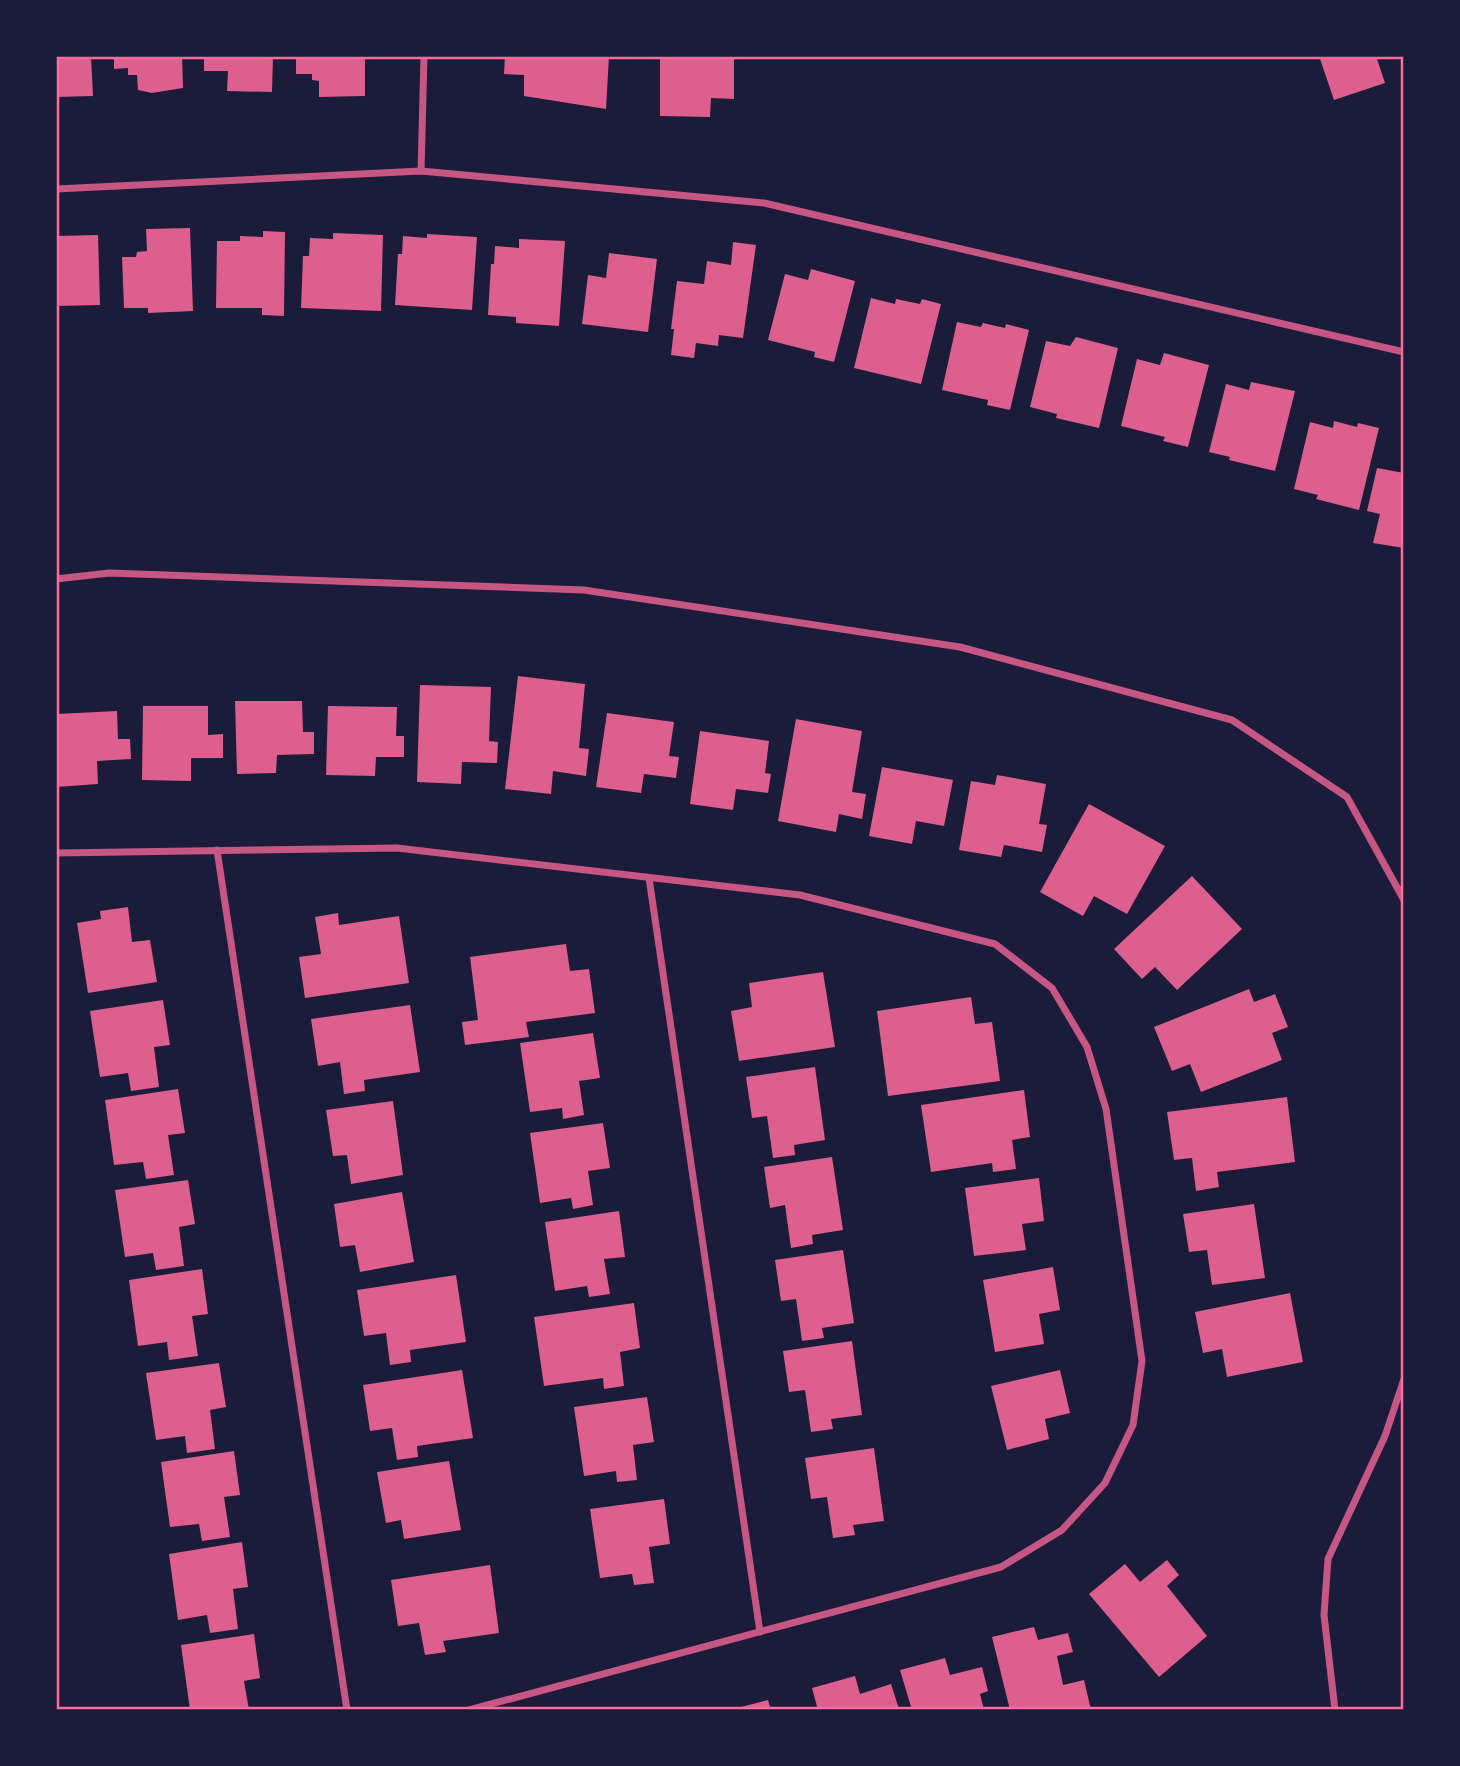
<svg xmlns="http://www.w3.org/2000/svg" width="1460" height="1766" font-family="Rubik,sans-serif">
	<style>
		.building { fill: #dd5f8e }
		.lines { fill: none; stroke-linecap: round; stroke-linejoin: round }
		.minor { stroke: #c65784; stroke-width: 7 }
		.neatline { fill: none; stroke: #ff6b9d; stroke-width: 2.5 }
	</style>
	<rect width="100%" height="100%" fill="#1b1b3a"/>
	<g class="building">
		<path d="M56 56H91L93 96 56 97Z"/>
		<path d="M114 56H182L183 88 152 93 138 90 137 75H128V68L114 69Z"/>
		<path d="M204 56H273L272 92 227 91 228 71H204Z"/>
		<path d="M296 56H365V96L319 97V81L312 80V74H296Z"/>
		<path d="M505 56H609L606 109 524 96V75L504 74Z"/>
		<path d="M660 56H734V99L711 98 710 117 660 116Z"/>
		<path d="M1319 56H1376L1385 83 1334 100Z"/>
		<path d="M190 228 193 311 148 313V308H124L122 257H136L137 252 147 251 146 229Z"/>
		<path d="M263 231 285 232 284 316 262 315V308H216L217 241H240V236L263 237Z"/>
		<path d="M333 233 383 235 381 311 301 308 303 256H309L310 238 333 239Z"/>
		<path d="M427 234 477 237 472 310 395 305 398 254H402L403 236 427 238Z"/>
		<path d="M98 235 100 305 56 306V236Z"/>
		<path d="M519 239 565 241 559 326 516 323V317L488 315 491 264H494L495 246 519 248Z"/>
		<path d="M733 242 756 245 743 338 719 335 718 346 696 343 694 358 671 355 674 329H671L677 281 704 284 707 261 731 265Z"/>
		<path d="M609 253 657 259 648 332 582 324 588 275 606 278Z"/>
		<path d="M811 269 855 281 834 362 814 357 815 352 768 340 785 274 808 280Z"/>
		<path d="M871 298 895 304 896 299 920 304 922 299 941 304 921 384 854 368Z"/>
		<path d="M957 322 981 327 983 323 1005 328 1006 324 1029 330 1010 410 987 405 988 400 942 390Z"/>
		<path d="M1076 337 1118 348 1099 428 1056 418 1057 414 1030 407 1046 341 1070 346Z"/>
		<path d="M1164 353 1209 365 1188 447 1163 441 1165 437 1121 426 1137 359 1160 365Z"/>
		<path d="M1251 382 1295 391 1275 471 1229 460 1230 457 1209 452 1226 384 1249 390Z"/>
		<path d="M1334 421 1357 427 1358 423 1379 428 1359 510 1316 499 1318 495 1294 489 1310 422 1333 428Z"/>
		<path d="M1377 468 1404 473V548L1373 543 1380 514 1367 511Z"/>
		<path d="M518 676 585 684 579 748 589 749 586 776 553 771 551 794 505 789Z"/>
		<path d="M420 685 491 687 489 741 498 742 497 763 462 762 461 784 417 782Z"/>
		<path d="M235 701H302L303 732H314V754L277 755 276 773 237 774Z"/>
		<path d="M143 706H208V735L223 734V758H191V781L142 780Z"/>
		<path d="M328 706 397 707 396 736H404V757H376L375 776 326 775Z"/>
		<path d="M117 711 118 739H130L131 759 97 761 98 784 56 787V714Z"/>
		<path d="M607 713 674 722 669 756 679 757 676 778 644 774 641 793 596 787Z"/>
		<path d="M796 719 862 731 852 792 866 794 862 819 839 814 836 832 778 821Z"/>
		<path d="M700 731 769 741 765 773 771 774 768 793 736 789 733 810 690 804Z"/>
		<path d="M882 767 953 780 944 826 916 821 912 844 869 836Z"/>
		<path d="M997 775 1046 784 1039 824 1047 825 1042 852 1004 845 1001 857 959 850 971 781 995 785Z"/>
		<path d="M1089 804 1165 846 1127 914 1094 896 1083 916 1040 892Z"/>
		<path d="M1192 876 1242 929 1177 990 1155 967 1142 979 1114 949Z"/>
		<path d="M128 907 132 942 150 940 157 982 88 993 77 923 101 919 100 911Z"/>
		<path d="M338 913 339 925 399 916 409 983 305 998 299 957 321 954 315 917Z"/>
		<path d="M566 944 570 971 589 969 595 1013 526 1022 529 1037 465 1045 462 1022 478 1020 470 957Z"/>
		<path d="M823 972 835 1047 739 1061 731 1011 752 1007 749 983Z"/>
		<path d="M1249 989 1254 1002 1275 994 1288 1027 1272 1033 1282 1060 1201 1092 1190 1064 1172 1071 1154 1027Z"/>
		<path d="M971 997 975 1024 992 1022 1000 1081 888 1096 877 1011Z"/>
		<path d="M163 1000 170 1045 154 1047 159 1087 131 1091 128 1073 100 1077 90 1011Z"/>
		<path d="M410 1005 420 1072 364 1080 365 1091 344 1094 340 1062 318 1066 311 1019Z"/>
		<path d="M593 1033 600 1078 579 1081 584 1115 563 1119 562 1108 530 1112 520 1043Z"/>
		<path d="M815 1067 825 1140 794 1145 795 1155 773 1158 767 1116 752 1118 746 1077Z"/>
		<path d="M178 1089 185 1133 168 1135 174 1175 146 1179 143 1162 114 1165 105 1100Z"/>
		<path d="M1024 1090 1030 1137 1012 1140 1016 1169 993 1172 992 1163 931 1172 921 1105Z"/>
		<path d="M1287 1097 1295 1162 1217 1172 1219 1187 1196 1191 1192 1158 1174 1160 1167 1112Z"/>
		<path d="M393 1101 403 1175 351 1184 347 1155 333 1156 326 1110Z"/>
		<path d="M603 1123 610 1168 588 1171 593 1205 573 1209 571 1198 540 1203 530 1133Z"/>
		<path d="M832 1157 843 1230 812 1235 813 1244 791 1248 785 1205 770 1208 764 1167Z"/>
		<path d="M1039 1178 1044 1221 1022 1224 1026 1250 974 1256 965 1188Z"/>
		<path d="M188 1180 195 1224 179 1227 184 1266 156 1270 153 1253 125 1257 115 1190Z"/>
		<path d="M402 1192 414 1262 360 1272 355 1245 340 1247 334 1204Z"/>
		<path d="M1254 1204 1265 1278 1212 1285 1207 1250 1189 1252 1183 1214Z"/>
		<path d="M619 1211 625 1257 604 1259 610 1294 589 1297 587 1286 555 1291 545 1222Z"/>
		<path d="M843 1250 854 1323 822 1328 824 1338 802 1341 796 1299 781 1301 775 1260Z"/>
		<path d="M1053 1267 1060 1310 1039 1314 1044 1344 995 1352 983 1280Z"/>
		<path d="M202 1269 208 1314 192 1316 198 1356 169 1360 167 1342 138 1346 129 1280Z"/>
		<path d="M456 1275 466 1342 410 1350 411 1362 390 1365 386 1333 364 1336 357 1290Z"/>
		<path d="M1290 1293 1303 1362 1227 1377 1222 1349 1203 1353 1195 1312Z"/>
		<path d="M634 1303 640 1348 620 1352 624 1386 604 1389 603 1378 544 1386 534 1317Z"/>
		<path d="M852 1341 862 1415 831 1419 833 1429 811 1432 805 1390 789 1392 783 1351Z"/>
		<path d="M219 1363 226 1407 210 1410 215 1449 187 1453 185 1436 156 1440 146 1373Z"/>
		<path d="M462 1370 473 1438 417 1446 418 1457 397 1460 392 1428 370 1431 363 1385Z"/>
		<path d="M1060 1370 1070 1413 1045 1419 1049 1439 1007 1450 991 1386Z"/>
		<path d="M647 1397 654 1442 633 1445 637 1480 617 1482 616 1471 584 1476 574 1407Z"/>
		<path d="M874 1448 884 1521 853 1525 855 1535 833 1538 827 1497 811 1499 805 1458Z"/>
		<path d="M234 1451 240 1495 224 1497 230 1537 202 1541 199 1524 170 1527 161 1462Z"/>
		<path d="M449 1461 461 1530 404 1539 401 1520 386 1523 377 1472Z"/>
		<path d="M664 1499 670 1544 649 1547 654 1583 634 1585 632 1574 600 1578 590 1509Z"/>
		<path d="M242 1542 248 1587 233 1589 238 1629 210 1633 207 1615 178 1620 169 1554Z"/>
		<path d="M1167 1560 1179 1575 1167 1586 1207 1636 1159 1677 1089 1594 1125 1564 1140 1582Z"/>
		<path d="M490 1565 499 1633 443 1641 446 1652 425 1655 419 1623 398 1626 391 1580Z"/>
		<path d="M1034 1627 1038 1640 1068 1633 1073 1652 1057 1656 1063 1685 1084 1680 1091 1710H1010L992 1637Z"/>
		<path d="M254 1634 260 1678 244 1681 249 1710H220L219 1707 190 1710 181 1645Z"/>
		<path d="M945 1658 950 1675 982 1667 988 1691 980 1694 984 1710H912L900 1670Z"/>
		<path d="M855 1676 860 1694 891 1684 899 1709 818 1710 812 1688Z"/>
		<path d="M768 1700 771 1710H734V1709Z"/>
	</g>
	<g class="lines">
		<g class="minor">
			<path d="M421 171 424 56"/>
			<path d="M56 189 421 171 764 203 1404 352"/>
			<path d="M56 579 109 573 584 590 960 647 1232 720 1347 797 1404 900"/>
			<path d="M217 850 347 1710"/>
			<path d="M56 853 397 848 800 895 995 944 1052 988 1087 1047 1106 1109 1142 1361 1133 1425 1105 1483 1062 1530 1001 1567 469 1710"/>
			<path d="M649 878 760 1632"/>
			<path d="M1335 1710 1324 1615 1328 1559 1385 1436 1404 1379"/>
		</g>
	</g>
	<rect width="1460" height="1766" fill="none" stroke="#1b1b3a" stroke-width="116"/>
	<rect x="58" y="58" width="1344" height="1650" class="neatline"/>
</svg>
